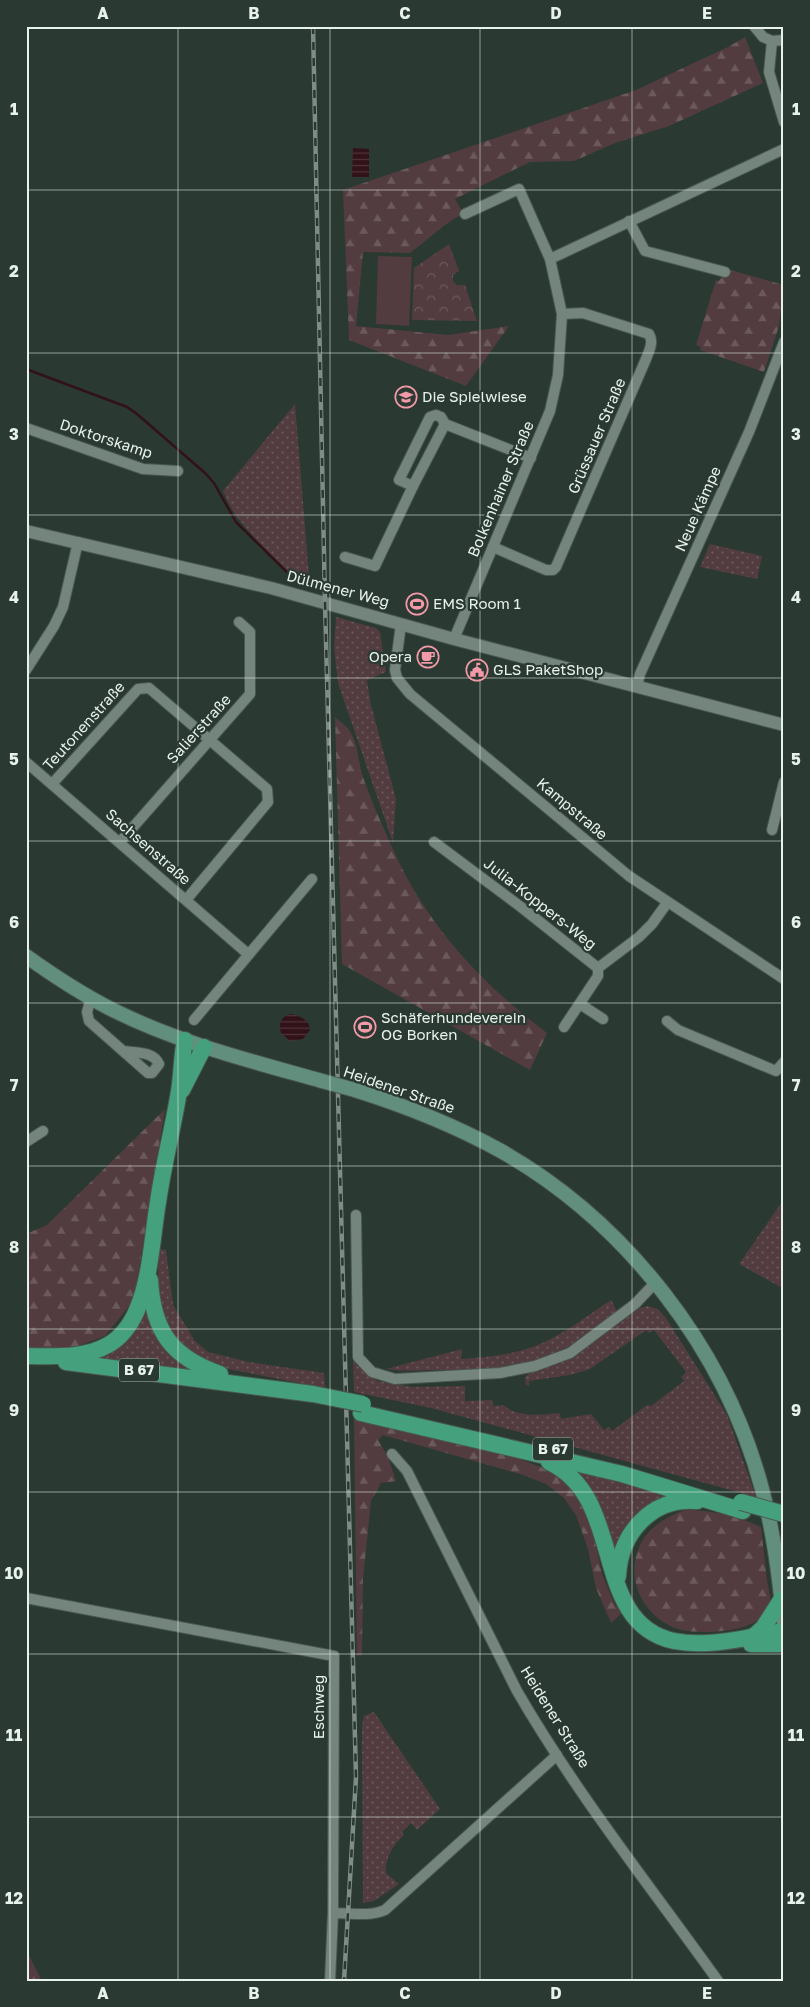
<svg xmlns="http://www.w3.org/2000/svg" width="810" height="2007" font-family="'Golos Text',sans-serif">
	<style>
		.grass { fill: url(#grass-dots) }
		.forest { fill: url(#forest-firs) }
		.park { fill: url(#park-crowns) }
		.pitch { fill: #523c3f }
		.water { fill: url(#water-rules) }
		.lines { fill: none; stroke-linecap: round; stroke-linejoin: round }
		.stream { stroke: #321219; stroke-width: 2.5 }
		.minor-casing { stroke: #4a5751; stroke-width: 12 }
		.tertiary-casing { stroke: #4a5751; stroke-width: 14 }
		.secondary-casing { stroke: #4a5751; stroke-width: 16 }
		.trunk-casing { stroke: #4a5751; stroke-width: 18 }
		.minor { stroke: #74857d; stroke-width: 10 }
		.tertiary { stroke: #74857d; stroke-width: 12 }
		.secondary { stroke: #628f7d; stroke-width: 14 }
		.trunk { stroke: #45a07d; stroke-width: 16 }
		.rail-casing { stroke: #808d87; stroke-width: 4.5 }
		.rail { stroke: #2a3932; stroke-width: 2.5; stroke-dasharray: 8; stroke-linecap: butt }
		.secondary-bridge-casing { stroke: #4a5751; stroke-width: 16; stroke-linecap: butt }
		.trunk-bridge-casing { stroke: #4a5751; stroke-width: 18; stroke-linecap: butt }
		.secondary-bridge { stroke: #628f7d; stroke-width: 14 }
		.trunk-bridge { stroke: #45a07d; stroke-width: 16 }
		.grid { fill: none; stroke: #e8f2ed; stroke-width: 1; stroke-opacity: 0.55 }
		.labels { text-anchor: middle; stroke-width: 4.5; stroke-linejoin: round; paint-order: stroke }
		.shield { fill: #2a3932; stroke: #afbab5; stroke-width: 1 }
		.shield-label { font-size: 14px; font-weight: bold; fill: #e8f2ed }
		.poi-label { font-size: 15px; fill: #e8f2ed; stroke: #2a3932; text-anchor: start }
		.street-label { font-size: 15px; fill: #e8f2ed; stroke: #2a3932 }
		.neatline { fill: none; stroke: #e8f2ed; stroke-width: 2 }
		.grid-label { font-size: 16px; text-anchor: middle; font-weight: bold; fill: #e8f2ed }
	</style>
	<defs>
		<pattern id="grass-dots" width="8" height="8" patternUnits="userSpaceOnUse" patternTransform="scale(1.25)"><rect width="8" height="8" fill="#523c3f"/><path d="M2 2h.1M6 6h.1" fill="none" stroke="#6b595b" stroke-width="1.8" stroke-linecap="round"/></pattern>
		<pattern id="forest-firs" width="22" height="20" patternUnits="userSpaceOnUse" patternTransform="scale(1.25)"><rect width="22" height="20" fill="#523c3f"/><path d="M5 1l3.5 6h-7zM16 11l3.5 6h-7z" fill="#6b595b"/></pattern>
		<pattern id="park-crowns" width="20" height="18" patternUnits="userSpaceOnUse" patternTransform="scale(1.25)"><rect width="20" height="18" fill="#523c3f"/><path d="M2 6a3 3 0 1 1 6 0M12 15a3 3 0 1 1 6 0" fill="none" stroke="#6b595b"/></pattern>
		<pattern id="water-rules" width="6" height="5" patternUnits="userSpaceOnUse" patternTransform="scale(1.25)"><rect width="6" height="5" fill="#321219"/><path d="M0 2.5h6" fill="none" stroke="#50353b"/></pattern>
	</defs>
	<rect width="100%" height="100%" fill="#2a3932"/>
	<g class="grass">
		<path d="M295 404 310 588C292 578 244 529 233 511 229 505 226 497 223 491Z"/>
		<path d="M710 544 762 556 757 579 700 567Z"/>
		<path d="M336 617 376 628 380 632 386 672 367 680 371 705 396 799 393 843 338 683 334 648Z"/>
		<path d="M784 1199V1289L739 1264Z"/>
		<path d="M159 1249 166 1250 173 1305 195 1341 208 1352 249 1362 324 1373 325 1388 213 1366 179 1345 157 1303Z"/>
		<path d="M611 1300 617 1311C600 1325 583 1339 564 1349 527 1368 484 1370 444 1370 425 1370 405 1372 386 1369L462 1349 461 1359C487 1357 513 1355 538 1345 564 1334 587 1316 611 1300Z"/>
		<path d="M144 1305 193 1368 192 1371 93 1359Z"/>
		<path d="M647 1306 658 1309 666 1318 727 1415 756 1497 431 1408 354 1392 353 1361 377 1381 412 1387 465 1386V1401L492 1400 493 1406 503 1405C518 1418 542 1415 560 1413L561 1419 591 1414 604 1430 609 1427 612 1431 647 1405 651 1406 684 1381 681 1377 686 1372 654 1330 649 1333 646 1330 590 1369 570 1375 529 1381V1386L526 1385 525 1377 529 1373 563 1360 585 1348 640 1308Z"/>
		<path d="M568 1465 671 1494 614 1563 604 1516 592 1491Z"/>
		<path d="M374 1712 440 1809 417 1830 411 1823 402 1832 404 1835C393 1845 385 1858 386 1873L399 1884 374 1901 363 1903 362 1727 364 1716Z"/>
	</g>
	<g class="forest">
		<path d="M745 37 763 83 669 126 615 143 574 161 530 162 455 199 463 213 445 225 410 253 363 252 356 326 448 335 509 326 466 386 349 340 343 190 636 90 728 47Z"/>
		<path d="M730 270 784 285 779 326 764 372 700 350 701 347 696 345 716 280 719 281 722 277 729 275Z"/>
		<path d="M335 717C339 721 346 725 349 730 358 742 358 760 362 774 370 798 381 822 391 845 426 925 479 981 547 1033L530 1070 342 964Z"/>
		<path d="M165 1109 134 1300 105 1336 67 1350 26 1347V1234L47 1225Z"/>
		<path d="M354 1418 512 1454 522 1460 554 1472 572 1487 590 1517 602 1574 613 1601 621 1614 611 1623 596 1588 588 1549 576 1515 564 1498 546 1484 523 1475 383 1435 378 1440 388 1457 396 1481 381 1483 371 1501 363 1579 362 1655 357 1656Z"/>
		<path d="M685 1510C712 1510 737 1516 761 1527 763 1544 765 1562 767 1580 768 1587 771 1596 770 1603 767 1632 704 1635 682 1630 650 1622 628 1589 636 1557 642 1531 661 1519 685 1510Z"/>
		<path d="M28 1954 42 1981H26V1955Z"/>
	</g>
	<path class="park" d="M449 244 459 271 453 275V281L457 285H465L477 321 412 320 414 268Z"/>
	<path class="pitch" d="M378 256 412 257 409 326 376 324Z"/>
	<g class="water">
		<path d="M353 148 369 149V177H352Z"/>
		<path d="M290 1014C299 1015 310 1020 310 1030L303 1039 290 1041 281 1033C278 1025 281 1016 290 1014Z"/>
	</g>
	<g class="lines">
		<path class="stream" d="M26 369 127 407 137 414 205 473 214 483 236 522 291 576"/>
		<g class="minor-casing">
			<g id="minor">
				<path d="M754 26 763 37 772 41"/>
				<path d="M772 41 769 72 784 122"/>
				<path d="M772 41 784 40"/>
				<path d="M465 214 519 189 550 259"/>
				<path d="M629 221 645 251 725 272"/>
				<path d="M445 424 413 486 399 480 430 417 436 415 441 417 445 424 531 458"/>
				<path d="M26 428 143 469 178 471"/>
				<path d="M493 547 546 570H553L556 567 646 359C649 351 654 342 649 334L583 313 562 314"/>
				<path d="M345 557 375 566 413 486"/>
				<path d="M401 624 395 670 397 678 410 694 629 876 784 979"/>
				<path d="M454 639 550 411 558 375 562 314 550 259 784 149"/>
				<path d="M26 670 54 626 63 607 78 542"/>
				<path d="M637 686 640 674 749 432 784 342"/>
				<path d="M26 762 248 954"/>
				<path d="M52 784 138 689 149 688 267 789 268 802 186 900"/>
				<path d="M772 830 784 782"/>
				<path d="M120 842 250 694V632L239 622"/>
				<path d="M434 842 521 907 598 968 639 937 652 924 667 903"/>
				<path d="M91 998 87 1012 89 1021 148 1073H152L159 1064C153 1051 136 1053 124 1051"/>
				<path d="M580 1004 603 1019"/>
				<path d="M194 1020 312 879"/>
				<path d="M667 1021 678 1030 776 1071 784 1062"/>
				<path d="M564 1027 598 976V968"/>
				<path d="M26 1142 43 1131"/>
				<path d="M356 1215 358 1357 372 1372 395 1379 500 1373 535 1366 570 1353 635 1304 655 1283"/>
				<path d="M392 1454 407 1471 517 1691C576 1793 650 1886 718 1981"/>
				<path d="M26 1598 334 1656 333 1913 330 1981"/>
				<path d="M333 1913C350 1913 369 1917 385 1910L557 1755"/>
			</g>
		</g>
		<g class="tertiary-casing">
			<path id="tertiary" d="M26 531 271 588 454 639 784 725"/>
		</g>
		<g class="secondary-casing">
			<g id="secondary">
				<path d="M26 956C54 976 83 995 113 1010 179 1043 251 1061 322 1081"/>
				<path d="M355 1090C406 1106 454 1125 501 1151 626 1222 725 1349 762 1489 774 1533 779 1577 784 1623"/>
			</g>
		</g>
		<g class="trunk-casing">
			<g id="trunk">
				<path d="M182 1090 204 1047"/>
				<path d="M150 1280C153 1331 171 1357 220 1374"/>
				<path d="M26 1356C54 1356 83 1359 108 1345 122 1337 131 1324 137 1310 151 1276 152 1238 158 1202 163 1167 172 1132 178 1097 182 1078 181 1059 185 1040"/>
				<path d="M66 1362 313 1394"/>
				<path d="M361 1413 622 1474 743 1511"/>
				<path d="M549 1462C627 1498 589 1623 674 1641 709 1648 749 1637 784 1631"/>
				<path d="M618 1576C620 1534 651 1497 697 1501"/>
				<path d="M754 1636 763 1628 781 1600"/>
				<path d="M751 1644H784"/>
			</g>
		</g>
		<use href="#minor" class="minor"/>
		<use href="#tertiary" class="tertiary"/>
		<use href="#secondary" class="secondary"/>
		<use href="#trunk" class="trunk"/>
		<g class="rail-casing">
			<path id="rail" d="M313 26 325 602 356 1777 344 1981"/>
		</g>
		<use href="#rail" class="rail"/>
		<g class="secondary-bridge-casing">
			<path id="secondary-bridge" d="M322 1081 355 1090"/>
		</g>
		<g class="trunk-bridge-casing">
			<g id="trunk-bridge">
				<path d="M313 1394 363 1404"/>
				<path d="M741 1502 784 1514"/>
			</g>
		</g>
		<use href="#secondary-bridge" class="secondary-bridge"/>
		<use href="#trunk-bridge" class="trunk-bridge"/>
	</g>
	<path class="grid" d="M178 26V1981M330 26V1981M480 26V1981M632 26V1981M26 190H784M26 353H784M26 515H784M26 678H784M26 841H784M26 1003H784M26 1166H784M26 1329H784M26 1492H784M26 1654H784M26 1817H784"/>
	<defs>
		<g id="school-ring" transform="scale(1.125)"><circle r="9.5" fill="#2a3932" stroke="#f39aa9" stroke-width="1.5"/><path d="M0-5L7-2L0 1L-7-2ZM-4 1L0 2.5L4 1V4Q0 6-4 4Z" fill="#f39aa9"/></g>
		<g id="stadium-ring" transform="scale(1.125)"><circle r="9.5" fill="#2a3932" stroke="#f39aa9" stroke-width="1.5"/><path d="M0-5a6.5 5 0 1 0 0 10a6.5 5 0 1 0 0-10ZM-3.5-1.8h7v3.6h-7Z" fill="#f39aa9"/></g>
		<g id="cafe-ring" transform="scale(1.125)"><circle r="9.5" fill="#2a3932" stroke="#f39aa9" stroke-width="1.5"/><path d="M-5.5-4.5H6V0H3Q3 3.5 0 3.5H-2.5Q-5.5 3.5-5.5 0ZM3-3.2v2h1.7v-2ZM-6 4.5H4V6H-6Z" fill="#f39aa9"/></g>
		<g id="civic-ring" transform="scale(1.125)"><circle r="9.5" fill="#2a3932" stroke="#f39aa9" stroke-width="1.5"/><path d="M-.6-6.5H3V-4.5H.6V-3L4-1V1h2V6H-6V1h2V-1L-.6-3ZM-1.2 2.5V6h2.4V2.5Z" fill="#f39aa9"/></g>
	</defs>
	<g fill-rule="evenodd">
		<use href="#school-ring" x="406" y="397"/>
		<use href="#stadium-ring" x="417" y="604"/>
		<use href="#cafe-ring" x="428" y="657"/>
		<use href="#civic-ring" x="477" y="670"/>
		<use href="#stadium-ring" x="365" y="1027"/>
	</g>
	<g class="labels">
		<g class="shield">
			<rect x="119" y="1358.5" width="40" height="23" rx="4"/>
			<rect x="533" y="1437.5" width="40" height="23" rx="4"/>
		</g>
		<g class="shield-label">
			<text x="139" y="1375">B 67</text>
			<text x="553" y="1454">B 67</text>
		</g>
		<g class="poi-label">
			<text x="422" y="402">Die Spielwiese</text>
			<text x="433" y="609">EMS Room 1</text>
			<text x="412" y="662" text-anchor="end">Opera</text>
			<text x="493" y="675">GLS PaketShop</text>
			<text x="381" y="1023">Schäferhundeverein<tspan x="381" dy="17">OG Borken</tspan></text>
		</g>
		<g class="street-label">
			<text transform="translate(597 436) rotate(-67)" y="5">Grüssauer Straße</text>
			<text transform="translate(106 439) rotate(18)" y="5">Doktorskamp</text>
			<text transform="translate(501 489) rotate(-67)" y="5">Bolkenhainer Straße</text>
			<text transform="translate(698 509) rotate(-66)" y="5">Neue Kämpe</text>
			<text transform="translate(338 589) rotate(15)" y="5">Dülmener Weg</text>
			<text transform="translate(84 726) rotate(-48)" y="5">Teutonenstraße</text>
			<text transform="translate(199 729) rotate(-48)" y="5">Salierstraße</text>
			<text transform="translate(572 809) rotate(40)" y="5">Kampstraße</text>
			<text transform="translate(148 847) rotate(41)" y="5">Sachsenstraße</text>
			<text transform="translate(540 904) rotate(38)" y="5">Julia-Koppers-Weg</text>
			<text transform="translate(399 1090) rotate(19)" y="5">Heidener Straße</text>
			<text transform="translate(319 1707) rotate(-90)" y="5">Eschweg</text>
			<text transform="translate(555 1717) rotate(58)" y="5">Heidener Straße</text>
		</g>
	</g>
	<rect width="810" height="2007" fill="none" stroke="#2a3932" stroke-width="55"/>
	<rect x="28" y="28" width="754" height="1952" class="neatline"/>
	<g class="grid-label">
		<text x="103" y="19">A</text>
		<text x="254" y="19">B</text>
		<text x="405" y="19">C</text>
		<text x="556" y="19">D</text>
		<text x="707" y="19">E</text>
		<text x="14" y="115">1</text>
		<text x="796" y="115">1</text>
		<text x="14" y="277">2</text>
		<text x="796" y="277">2</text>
		<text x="14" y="440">3</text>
		<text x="796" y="440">3</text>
		<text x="14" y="603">4</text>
		<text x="796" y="603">4</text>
		<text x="14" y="765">5</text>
		<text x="796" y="765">5</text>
		<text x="14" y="928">6</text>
		<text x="796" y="928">6</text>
		<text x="14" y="1091">7</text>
		<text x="796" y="1091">7</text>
		<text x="14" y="1253">8</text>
		<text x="796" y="1253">8</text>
		<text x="14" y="1416">9</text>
		<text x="796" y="1416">9</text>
		<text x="14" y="1579">10</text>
		<text x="796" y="1579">10</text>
		<text x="14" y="1741">11</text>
		<text x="796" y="1741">11</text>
		<text x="14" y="1904">12</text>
		<text x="796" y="1904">12</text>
		<text x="103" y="1999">A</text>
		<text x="254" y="1999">B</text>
		<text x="405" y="1999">C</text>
		<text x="556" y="1999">D</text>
		<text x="707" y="1999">E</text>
	</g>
</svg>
